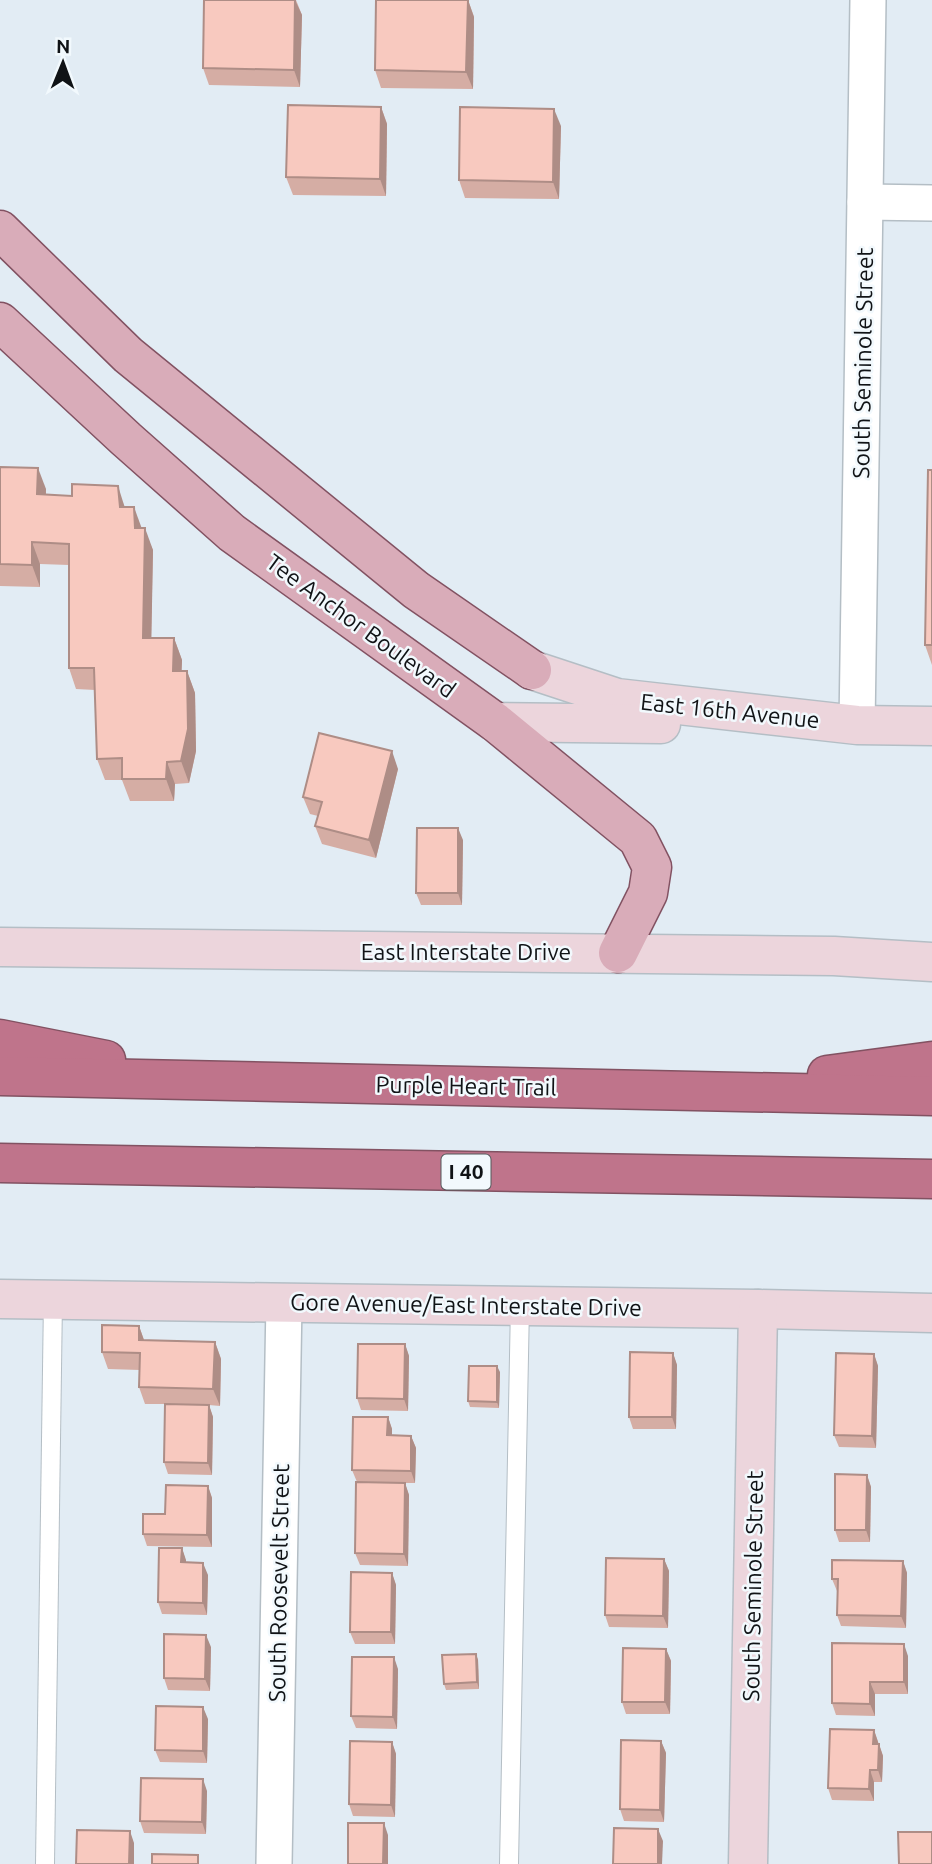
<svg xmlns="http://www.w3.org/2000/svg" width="932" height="1864" font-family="Ubuntu,sans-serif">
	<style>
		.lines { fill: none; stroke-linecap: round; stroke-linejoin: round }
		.lane-casing { stroke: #b4bec5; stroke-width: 20 }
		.street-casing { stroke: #b4bec5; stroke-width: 38 }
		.secondary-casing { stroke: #b4bec5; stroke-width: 41 }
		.primary-casing { stroke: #825262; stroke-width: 41 }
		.highway-casing { stroke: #825262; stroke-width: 41 }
		.lane { stroke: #fff; stroke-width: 18 }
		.street { stroke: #fff; stroke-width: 35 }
		.secondary { stroke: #ecd5dc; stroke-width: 38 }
		.primary { stroke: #d9acb9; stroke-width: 38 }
		.highway { stroke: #bf748b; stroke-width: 38 }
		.wall { fill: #d5ada4 }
		.shaded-wall { fill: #ae8d86 }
		.building { fill: #f8c9bf; stroke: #ae8d86; stroke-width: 2 }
		.labels { text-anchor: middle; stroke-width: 5; stroke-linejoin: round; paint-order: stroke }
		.shield { fill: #f2f9fd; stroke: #54585b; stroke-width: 2 }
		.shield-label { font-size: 21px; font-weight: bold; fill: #101316 }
		.street-label { font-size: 23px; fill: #101316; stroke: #f2f9fd }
	</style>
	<rect width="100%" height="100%" fill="#e2ecf4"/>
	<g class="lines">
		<g class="lane-casing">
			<g id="lane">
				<path d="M45 1864 53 1299"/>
				<path d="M509 1864 520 1305"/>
			</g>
		</g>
		<g class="street-casing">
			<g id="street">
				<path d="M865 202 932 203"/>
				<path d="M857 725 868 0"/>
				<path d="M274 1864 284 1302"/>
			</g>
		</g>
		<g class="secondary-casing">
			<g id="secondary">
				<path d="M532 670 617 698 857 725 932 726"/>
				<path d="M495 722 661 724"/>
				<path d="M0 947 834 956 932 962"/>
				<path d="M0 1299 758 1309 932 1313"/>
				<path d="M748 1864 758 1309"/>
			</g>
		</g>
		<g class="primary-casing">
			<g id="primary">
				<path d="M0 230 128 355 416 590 532 670"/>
				<path d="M0 322 126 439 232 533 495 722 638 839 652 867 648 893 618 953"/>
			</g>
		</g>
		<g class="highway-casing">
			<g id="highway">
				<path d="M0 1039 106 1060"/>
				<path d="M827 1075 932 1061"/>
				<path d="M0 1076 932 1096"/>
				<path d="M0 1163 932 1179"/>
			</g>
		</g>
		<use href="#lane" class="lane"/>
		<use href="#street" class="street"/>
		<use href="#secondary" class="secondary"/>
		<use href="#primary" class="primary"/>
		<use href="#highway" class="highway"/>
	</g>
	<g class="wall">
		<path d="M204 0H296L302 15 300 87 209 85 203 68Z"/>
		<path d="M468 0 474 17 473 89 381 88 375 70Z"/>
		<path d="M381 107 387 124 386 196 293 195 286 177Z"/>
		<path d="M561 126 559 199 465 198 459 180Z"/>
		<path d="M0 467 46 489V495L125 507 142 528 153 550 151 638H174L182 660 181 671H187L195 693 196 751 189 783 175 784 174 801H130L122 780H105L97 759 95 690 76 689 69 668V565L40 564V587L0 586Z"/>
		<path d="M932 470V665L925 645Z"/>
		<path d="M398 769 376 858 322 844 315 826 318 816 310 814 303 797Z"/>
		<path d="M463 840 462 905H421L416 893Z"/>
		<path d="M139 1326 144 1340 215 1342 221 1359 220 1406 209 1405 213 1417 212 1475 168 1474 164 1462 165 1404H145L139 1387 140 1370 108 1369 102 1352Z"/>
		<path d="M405 1344 409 1356 408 1411 361 1410 357 1398Z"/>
		<path d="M673 1353 677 1365 676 1429H633L629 1417Z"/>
		<path d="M874 1354 878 1366 876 1448 839 1447 834 1435Z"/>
		<path d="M500 1372 499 1408 470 1407 468 1401Z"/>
		<path d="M388 1417 392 1429V1435L411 1436 416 1448 415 1483H405L409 1495 408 1566 360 1565 355 1553 357 1482 352 1470Z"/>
		<path d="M867 1475 871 1487 870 1542H839L835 1530Z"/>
		<path d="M208 1486 212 1498V1547L147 1546 143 1534Z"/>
		<path d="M182 1548 186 1562 208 1575 207 1615 162 1614 158 1602Z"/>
		<path d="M664 1559 669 1571 668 1628 609 1627 605 1615Z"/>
		<path d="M903 1561 907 1573 906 1628 841 1626 837 1615 838 1591H837L832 1579Z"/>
		<path d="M392 1573 396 1585 395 1644H355L350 1632Z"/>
		<path d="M211 1647 210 1691 168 1690 164 1678Z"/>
		<path d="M666 1649 671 1661 670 1714H626L622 1702Z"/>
		<path d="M476 1654 478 1660 479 1689 446 1690 444 1684Z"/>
		<path d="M908 1656V1694H875V1716L836 1715 832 1703Z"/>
		<path d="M398 1669 397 1729 356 1728 351 1716Z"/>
		<path d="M208 1719 207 1763 160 1762 155 1750Z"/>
		<path d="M874 1730 883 1756 882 1782H874V1801L832 1800 828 1788Z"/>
		<path d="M661 1741 666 1753 664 1822 624 1821 620 1809Z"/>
		<path d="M392 1742 396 1754 395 1817 353 1816 349 1804Z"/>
		<path d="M207 1791 206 1834 144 1833 140 1821Z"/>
	</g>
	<g class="shaded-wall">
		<path d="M295 0 302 15 300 87 294 70Z"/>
		<path d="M468 0 474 17 473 89 466 72Z"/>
		<path d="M381 107 387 124 386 196 380 179Z"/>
		<path d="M554 109 561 126 559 199 553 182Z"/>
		<path d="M38 468 46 489 45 516 37 494Z"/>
		<path d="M118 486 125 508 120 507Z"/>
		<path d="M134 507 142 529 135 528Z"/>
		<path d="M145 528 153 550 151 659 143 638Z"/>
		<path d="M32 542 40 564V587L32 565Z"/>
		<path d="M174 638 182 660 181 692 173 671Z"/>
		<path d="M187 671 195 693 196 751 189 783 181 761Z"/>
		<path d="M392 751 398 769 376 858 369 840Z"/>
		<path d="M167 762 175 784 174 801 166 779Z"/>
		<path d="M458 828 463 840 462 905 458 893Z"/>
		<path d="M139 1326 145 1343 139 1340Z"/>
		<path d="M215 1342 221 1359 220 1406 213 1389Z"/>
		<path d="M405 1344 409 1356 408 1411 404 1399Z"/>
		<path d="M673 1353 677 1365 676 1429 672 1417Z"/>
		<path d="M874 1354 878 1366 876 1448 872 1436Z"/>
		<path d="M497 1366 500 1372 499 1408 497 1402Z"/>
		<path d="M209 1405 213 1417 212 1475 208 1463Z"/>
		<path d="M388 1417 392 1429V1447L387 1435Z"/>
		<path d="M411 1436 416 1448 415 1483 411 1471Z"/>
		<path d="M867 1475 871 1487 870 1542 866 1530Z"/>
		<path d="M405 1483 409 1495 408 1566 404 1554Z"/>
		<path d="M208 1486 212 1498V1547L207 1535Z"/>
		<path d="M182 1548 186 1560V1574L181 1562Z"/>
		<path d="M664 1559 669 1571 668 1628 663 1616Z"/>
		<path d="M903 1561 907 1573 906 1628 901 1616Z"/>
		<path d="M203 1563 208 1575 207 1615 203 1603Z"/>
		<path d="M392 1573 396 1585 395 1644 391 1632Z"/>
		<path d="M206 1635 211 1647 210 1691 205 1679Z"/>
		<path d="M904 1644 908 1656V1694L904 1682Z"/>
		<path d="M666 1649 671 1661 670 1714 665 1702Z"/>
		<path d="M476 1654 478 1660 479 1689 477 1682Z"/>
		<path d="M394 1657 398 1669 397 1729 393 1717Z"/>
		<path d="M870 1682 875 1694V1716L870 1704Z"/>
		<path d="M203 1707 208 1719 207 1763 203 1751Z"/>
		<path d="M874 1730 878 1742V1756L873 1744Z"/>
		<path d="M661 1741 666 1753 664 1822 660 1810Z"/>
		<path d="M392 1742 396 1754 395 1817 391 1805Z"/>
		<path d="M879 1744 883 1756 882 1782 878 1770Z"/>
		<path d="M870 1770 874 1782V1801L869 1789Z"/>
		<path d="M203 1779 207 1791 206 1834 202 1822Z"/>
		<path d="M384 1823 388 1835V1864H383Z"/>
		<path d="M658 1829 663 1841 662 1864H658Z"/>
		<path d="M130 1831 134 1843V1864H129Z"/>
	</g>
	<g class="building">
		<path d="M204 0H295L294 70 203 68Z"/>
		<path d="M376 0H468L466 72 375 70Z"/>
		<path d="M288 105 381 107 380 179 286 177Z"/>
		<path d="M460 107 554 109 553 182 459 180Z"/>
		<path d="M0 467 38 468 37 494 72 496V484L118 486 120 507H134L135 528H145L143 638H174L173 671H187L188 729 181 761 167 762 166 779H122V758L97 759 94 668H69V544L32 542V565L0 564Z"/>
		<path d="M928 470H932V645H925Z"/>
		<path d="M319 733 392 751 369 840 315 826 322 802 303 797Z"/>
		<path d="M417 828H458V893H416Z"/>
		<path d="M102 1325 139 1326V1340L215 1342 213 1389 139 1387 140 1353 102 1352Z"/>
		<path d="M358 1344H405L404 1399 357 1398Z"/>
		<path d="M630 1352 673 1353 672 1417H629Z"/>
		<path d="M836 1353 874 1354 872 1436 834 1435Z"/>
		<path d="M469 1366H497V1402L468 1401Z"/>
		<path d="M165 1404 209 1405 208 1463 164 1462Z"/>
		<path d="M353 1417H388L387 1435 411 1436V1471L352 1470Z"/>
		<path d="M835 1474 867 1475 866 1530H835Z"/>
		<path d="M356 1482 405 1483 404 1554 355 1553Z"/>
		<path d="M166 1485 208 1486 207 1535 143 1534V1514H165Z"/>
		<path d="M159 1548H182L181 1562 203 1563V1603L158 1602Z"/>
		<path d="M606 1558 664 1559 663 1616 605 1615Z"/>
		<path d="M832 1560 903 1561 901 1616 837 1615 838 1579H832Z"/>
		<path d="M351 1572 392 1573 391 1632H350Z"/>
		<path d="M164 1634 206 1635 205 1679 164 1678Z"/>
		<path d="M832 1643 904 1644V1682H870V1704L832 1703Z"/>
		<path d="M623 1648 666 1649 665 1702H622Z"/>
		<path d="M476 1654 477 1682 444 1684 442 1655Z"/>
		<path d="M352 1657H394L393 1717 351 1716Z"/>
		<path d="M156 1706 203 1707V1751L155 1750Z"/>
		<path d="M830 1729 874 1730 873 1744H879L878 1770H870L869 1789 828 1788Z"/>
		<path d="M621 1740 661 1741 660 1810 620 1809Z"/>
		<path d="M350 1741 392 1742 391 1805 349 1804Z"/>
		<path d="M141 1778 203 1779 202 1822 140 1821Z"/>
		<path d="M348 1823H384L383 1864H348Z"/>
		<path d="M614 1828 658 1829V1864H613Z"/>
		<path d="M77 1830 130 1831 129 1864H76Z"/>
		<path d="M898 1832H932V1864H899Z"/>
		<path d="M152 1854 198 1855V1864H152Z"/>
	</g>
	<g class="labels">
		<rect class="shield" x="441.5" y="1154.5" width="49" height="35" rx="5"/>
		<g class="shield-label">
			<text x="466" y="1179">I 40</text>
		</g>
		<g class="street-label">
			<text transform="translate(863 363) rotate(-89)" y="8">South Seminole Street</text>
			<text transform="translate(361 626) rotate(36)" y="8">Tee Anchor Boulevard</text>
			<text transform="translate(730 711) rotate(6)" y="8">East 16th Avenue</text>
			<text x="466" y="960">East Interstate Drive</text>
			<text transform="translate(466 1086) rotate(1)" y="8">Purple Heart Trail</text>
			<text transform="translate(466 1305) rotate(1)" y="8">Gore Avenue/East Interstate Drive</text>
			<text transform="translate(279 1583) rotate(-89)" y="8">South Roosevelt Street</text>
			<text transform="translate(753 1586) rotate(-89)" y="8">South Seminole Street</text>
		</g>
	</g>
	<g transform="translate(63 63) rotate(1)" stroke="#f2f9fd" stroke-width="5" paint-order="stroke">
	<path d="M0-5L12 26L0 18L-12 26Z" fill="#101316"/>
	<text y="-10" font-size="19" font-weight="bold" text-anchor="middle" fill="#101316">N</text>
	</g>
</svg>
